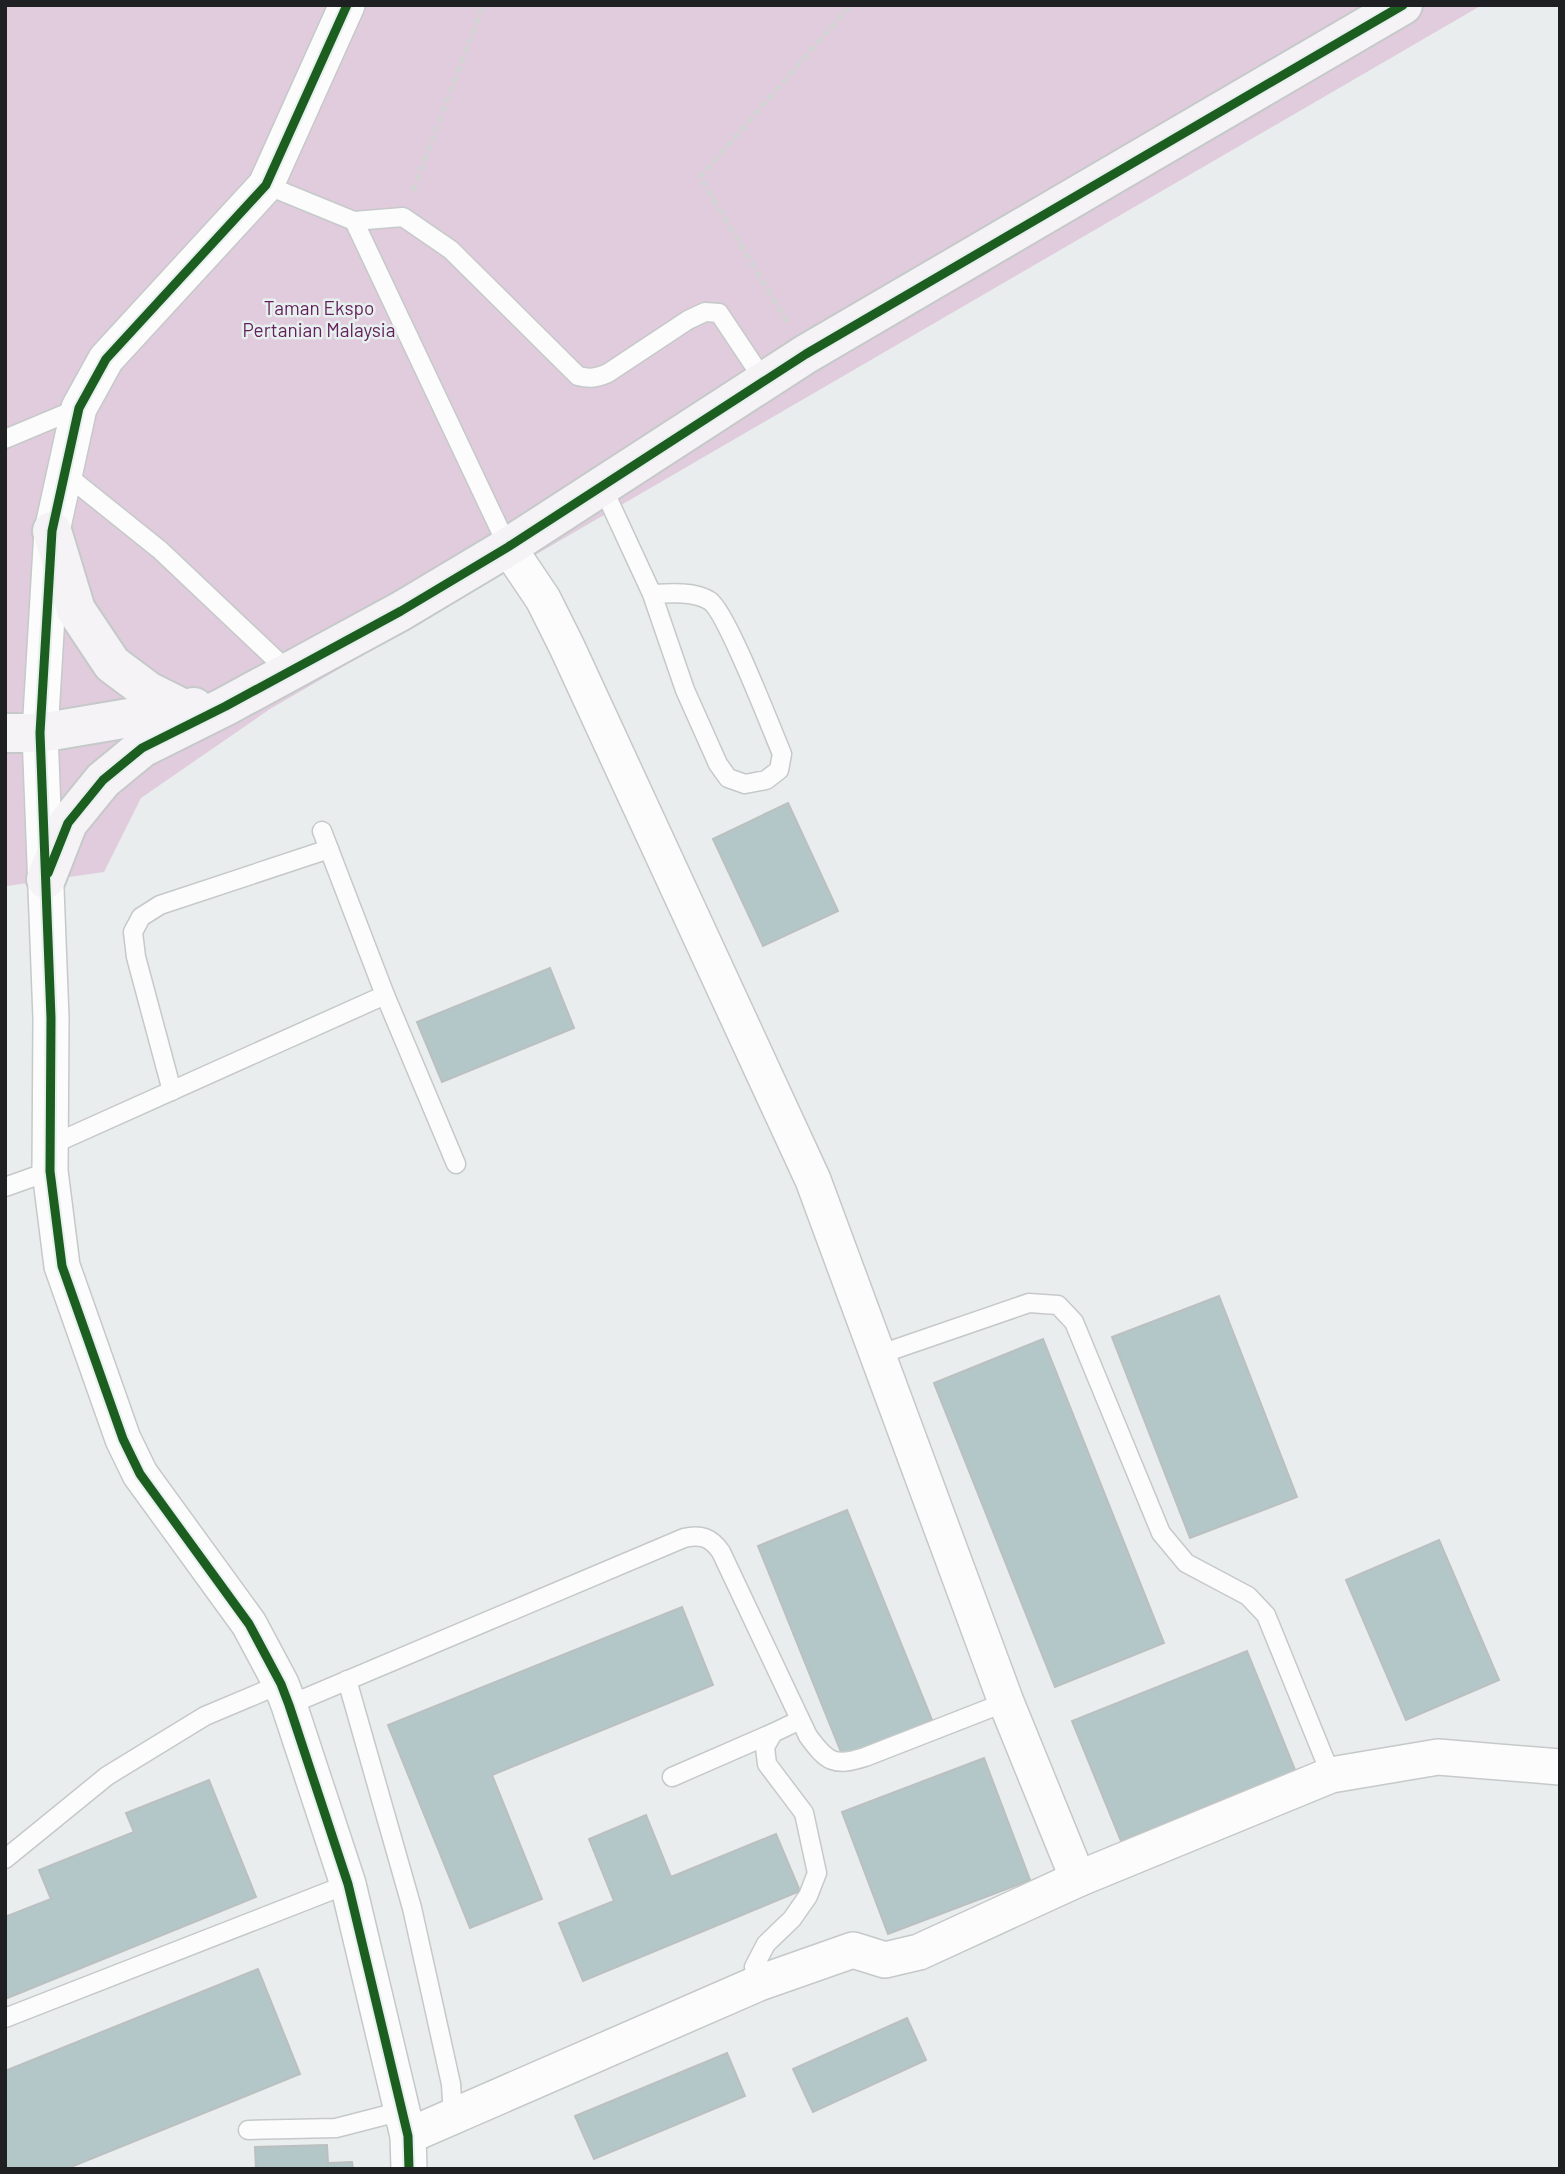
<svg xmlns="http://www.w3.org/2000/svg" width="1565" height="2174" font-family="Barlow,sans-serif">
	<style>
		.green { fill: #e0ccdd }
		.building { fill: #b3c7c9; stroke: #bbbfbf; stroke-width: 2 }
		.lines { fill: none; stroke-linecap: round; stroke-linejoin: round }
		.lane-casing { stroke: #c6c9c9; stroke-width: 21 }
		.street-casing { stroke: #c6c9c9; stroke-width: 38 }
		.secondary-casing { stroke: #c6c9c9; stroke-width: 42 }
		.path { stroke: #d3d4d4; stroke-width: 4.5; stroke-dasharray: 7 3.5; stroke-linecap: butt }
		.lane { stroke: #fcfcfc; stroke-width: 18 }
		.street { stroke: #fcfcfc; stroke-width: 35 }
		.secondary { stroke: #f5f3f5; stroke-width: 38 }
		.cycleway-casing { stroke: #e7efef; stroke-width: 13 }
		.cycleway { stroke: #1b5e20; stroke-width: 9 }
		.labels { text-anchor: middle; stroke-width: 5; stroke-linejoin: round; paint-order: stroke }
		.park-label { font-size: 19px; fill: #621f59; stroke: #e7efef }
	</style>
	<rect width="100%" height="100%" fill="#e9eded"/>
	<path class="green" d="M5 5H1482L270 709 141 798 104 872 7 886 5 880Z"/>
	<g class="building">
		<path d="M788 803 838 911 763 946 713 839Z"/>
		<path d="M550 968 574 1028 442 1082 417 1022Z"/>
		<path d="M1219 1296 1297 1497 1190 1538 1112 1337Z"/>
		<path d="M1043 1339 1164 1643 1055 1687 934 1383Z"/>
		<path d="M847 1510 932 1720 843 1757 758 1546Z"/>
		<path d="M1439 1540 1499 1680 1406 1720 1346 1580Z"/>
		<path d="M682 1607 713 1685 492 1775 542 1899 470 1928 388 1725Z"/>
		<path d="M1247 1651 1295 1770 1121 1841 1072 1721Z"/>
		<path d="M984 1758 1030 1880 888 1934 842 1812Z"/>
		<path d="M209 1780 256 1897 5 1999V1917L51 1899 39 1870 134 1832 126 1813Z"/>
		<path d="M646 1815 671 1877 776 1834 800 1891 583 1981 559 1923 614 1901 589 1839Z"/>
		<path d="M258 1969 300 2074 66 2169H5V2071Z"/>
		<path d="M907 2018 926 2060 813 2112 793 2069Z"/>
		<path d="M727 2053 745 2096 594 2159 575 2116Z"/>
		<path d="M327 2145 328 2163 352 2162 353 2169H256L255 2147Z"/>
	</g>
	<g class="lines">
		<g class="lane-casing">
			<g id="lane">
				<path d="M266 185 354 221 508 547"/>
				<path d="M354 221 403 217 451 250 578 376C590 379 597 378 608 373L688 320 705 312 719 313 765 382"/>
				<path d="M5 439 79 408"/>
				<path d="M64 473 160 550 289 672"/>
				<path d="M602 486 652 594 685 690 718 764 728 778 745 784 766 780 779 770 782 754C771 728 727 613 710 601 695 591 669 593 652 594"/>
				<path d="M385 995 456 1164"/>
				<path d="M172 1091 136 957 133 932 141 917 160 905 329 849"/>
				<path d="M51 1145 385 995 322 831"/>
				<path d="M5 1187 50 1171"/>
				<path d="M878 1355 1029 1303 1058 1305 1074 1322 1161 1533 1186 1563 1248 1596 1266 1615 1331 1775"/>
				<path d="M347 1680 412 1908 451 2084 453 2116"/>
				<path d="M289 1705 684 1538C700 1534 711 1537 721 1552L808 1736C827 1762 834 1767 865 1757L1006 1702"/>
				<path d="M672 1777 773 1733"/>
				<path d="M5 1859 107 1776 205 1716 281 1684"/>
				<path d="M759 1983 754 1967 766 1944 792 1919 808 1896 817 1873 804 1813 767 1764 765 1747 773 1733 800 1720"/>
				<path d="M5 2018 348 1884"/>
				<path d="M248 2130 336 2128 402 2111"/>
			</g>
		</g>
		<g class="street-casing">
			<g id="street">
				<path d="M347 5 266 185 106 359 79 408 52 531 40 733 51 1018 50 1171 62 1266 123 1439 140 1474 249 1624 281 1684 289 1705 348 1884 408 2136 409 2169"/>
				<path d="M508 547 543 599 567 647 813 1180 1006 1702 1078 1879"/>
				<path d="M408 2136 759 1983 853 1950 885 1960 919 1952 1078 1879 1331 1775 1438 1757 1560 1767"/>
			</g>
		</g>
		<g class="secondary-casing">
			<g id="secondary">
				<path d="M52 531 76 610 112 664 148 691 186 710"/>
				<path d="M5 733H40L194 707"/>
				<path d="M46 879 68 823 103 780 142 748 226 706 401 611 508 547 806 354 1403 5"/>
			</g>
		</g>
		<g class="path">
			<path d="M413 191 483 5"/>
			<path d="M787 322 700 177 851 5"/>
		</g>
		<use href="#lane" class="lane"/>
		<use href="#street" class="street"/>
		<use href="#secondary" class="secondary"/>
		<g class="cycleway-casing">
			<g id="cycleway">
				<path d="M347 5 266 185 106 359 79 408 52 531 40 733 51 1018 50 1171 62 1266 123 1439 140 1474 249 1624 281 1684 289 1705 348 1884 408 2136 409 2169"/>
				<path d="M48 873 68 823 103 780 142 748 226 706 401 611 508 547 806 354 1403 5"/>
			</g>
		</g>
		<use href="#cycleway" class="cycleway"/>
	</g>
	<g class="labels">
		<g class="park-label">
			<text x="319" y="315">Taman Ekspo<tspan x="319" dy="22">Pertanian Malaysia</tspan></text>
		</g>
	</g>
	<rect width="1565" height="2174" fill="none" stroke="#1e2021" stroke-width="14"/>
</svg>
